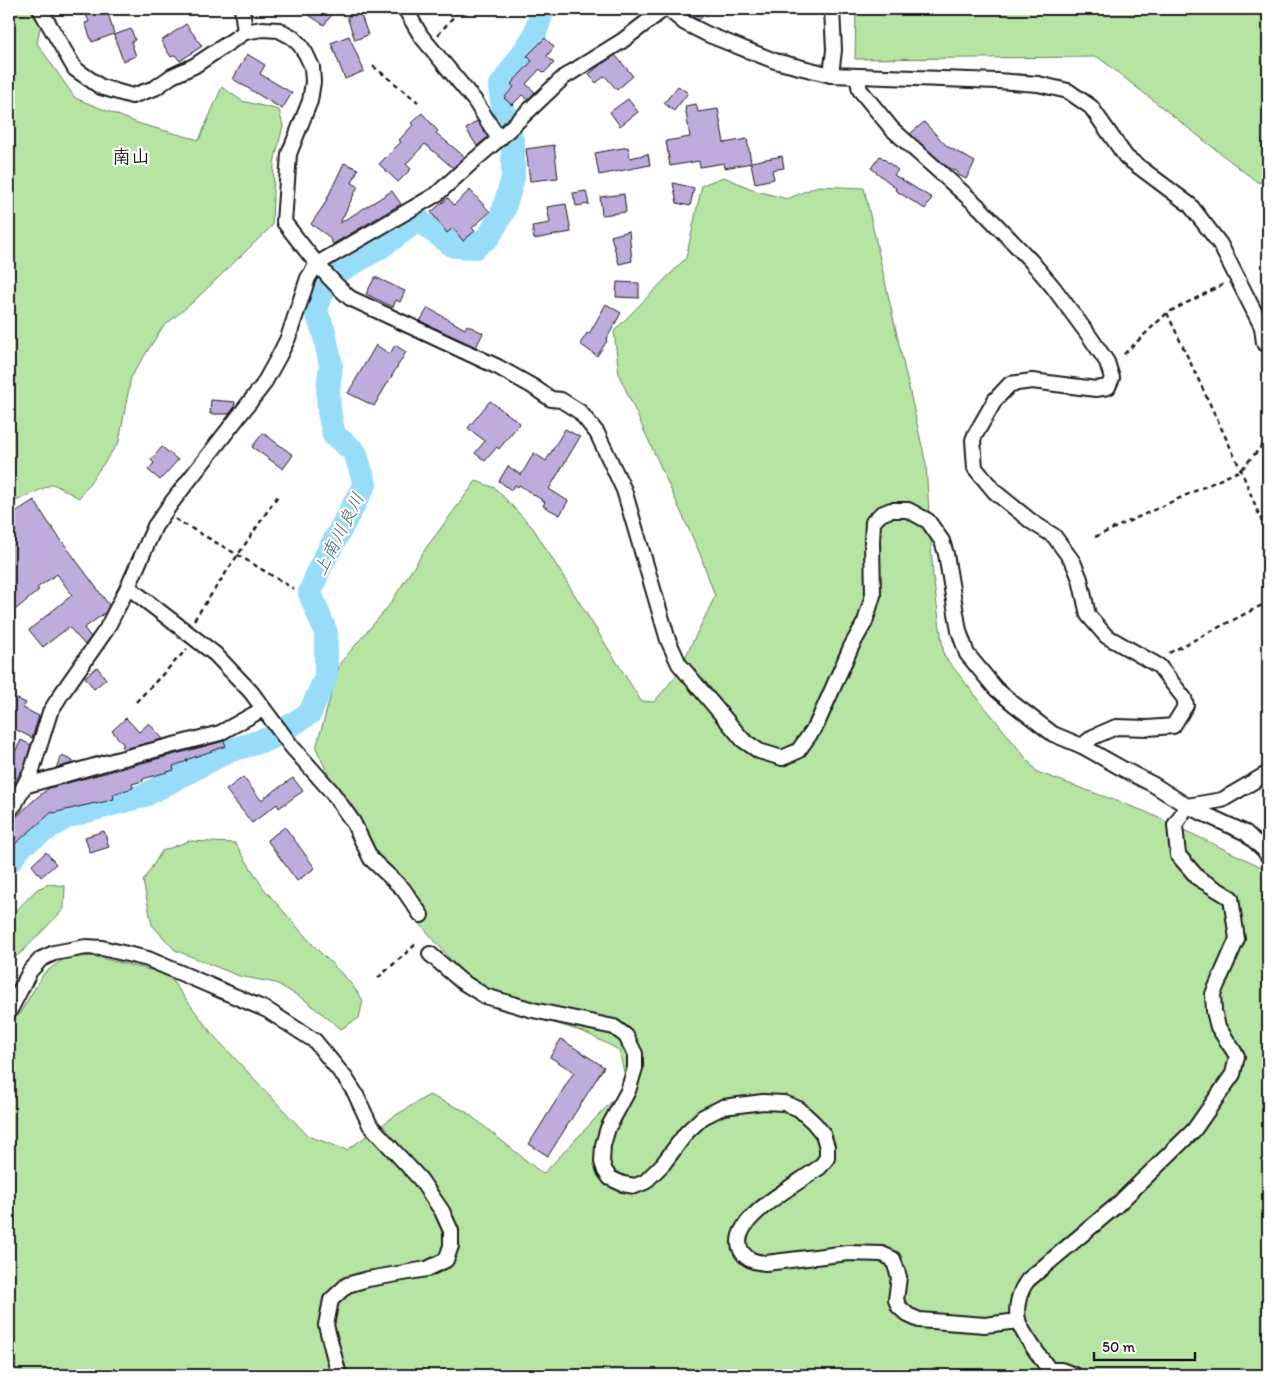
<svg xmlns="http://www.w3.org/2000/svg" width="1277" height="1384" font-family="Itim,'Klee One',sans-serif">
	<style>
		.green { fill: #b5e4a3; stroke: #688060 }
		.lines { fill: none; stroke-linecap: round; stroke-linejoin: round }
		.river { stroke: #97ddf9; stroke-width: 24 }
		.building { fill: #beacdc; stroke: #1c1c1c }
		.minor-casing { stroke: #1c1c1c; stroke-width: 18 }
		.path { stroke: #1c1c1c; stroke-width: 2.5; stroke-dasharray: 5 4; stroke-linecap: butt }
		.minor { stroke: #fff; stroke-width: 14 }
		.labels { text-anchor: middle; stroke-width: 4.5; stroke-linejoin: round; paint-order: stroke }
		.water-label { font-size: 18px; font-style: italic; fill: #476069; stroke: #fff }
		.quarter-label { font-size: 19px; font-weight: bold; fill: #1c1c1c; stroke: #fff }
	</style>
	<rect width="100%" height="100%" fill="#fff"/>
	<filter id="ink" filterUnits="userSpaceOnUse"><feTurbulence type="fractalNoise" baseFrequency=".02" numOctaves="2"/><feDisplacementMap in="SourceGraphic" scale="10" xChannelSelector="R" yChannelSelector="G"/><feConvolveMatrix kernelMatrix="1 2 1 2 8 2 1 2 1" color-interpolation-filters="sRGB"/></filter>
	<g filter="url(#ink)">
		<g class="green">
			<path d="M9 9H44L37 43 75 98 140 124 199 140 222 87 242 101 279 110 283 126 274 163 272 226 194 301 162 328 131 377 119 442 79 498 53 484 9 504Z"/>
			<path d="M856 9H1268V183L1257 182 1098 57 855 59Z"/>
			<path d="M724 177 757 191 787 199 818 186 864 188 926 464 933 576 944 656 1037 772 1144 811 1268 870V1375H9V1018L19 1014 44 973 65 958 92 956 167 974 213 1035 308 1136 347 1150 396 1115 429 1095 465 1111 543 1174 627 1085 619 1050 586 1033 486 1001 411 913 364 852 316 748 340 663 388 607 426 548 476 481 495 488 533 528 641 701 654 702 676 676 715 596 700 554 619 375 614 331 686 258 702 185Z"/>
			<path d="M189 841 235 843 264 889 312 944 348 980 363 1000 359 1018 341 1029 305 1000 276 983 239 976 175 950 152 925 143 881 162 851Z"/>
			<path d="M49 884 65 886 64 909 25 949 9 963V918L37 889Z"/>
		</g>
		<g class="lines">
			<path class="river" d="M9 862 23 844 66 817 145 795 228 751 271 738 310 713 326 677V633L310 593 320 567 365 484 355 452 334 435 329 411 328 390 331 365 324 332 316 311 319 297 339 271 379 248 418 220 454 246 475 247 489 236 503 212 513 178V144L504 115 500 87 534 37 543 9"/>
		</g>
		<g class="building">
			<path d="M84 9H107L114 34 92 42 85 23 89 22Z"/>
			<path d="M300 9H336L324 25Z"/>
			<path d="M686 9H711L699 20 691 16Z"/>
			<path d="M360 12 368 35 355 40 347 17Z"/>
			<path d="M186 24 202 46 180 61 175 55 171 57 161 41Z"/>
			<path d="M131 29 135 40 131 42 136 56 123 61 114 35Z"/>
			<path d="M349 36 364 71 345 79 331 43Z"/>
			<path d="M545 38 554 47 547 56 554 63 544 73 540 69 526 84 535 92 528 100 522 95 512 105 504 98 514 87 511 84 532 61 527 56Z"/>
			<path d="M247 54 265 65 260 74 292 93 282 109 233 79Z"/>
			<path d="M615 55 633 76 617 90 605 76 596 83 589 74 599 66Z"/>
			<path d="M678 86 688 93 674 111 664 103Z"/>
			<path d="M628 99 638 112 620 126 610 112Z"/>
			<path d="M696 104 698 112 718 109 724 143 747 139 751 162 782 156 784 168 772 170 774 179 755 183 751 163 725 168 724 163 700 167 699 161 670 166 666 141 690 137 685 106Z"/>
			<path d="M422 113 438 131 436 133 465 157 453 168 425 144 406 164 411 169 398 182 379 164 401 142 399 140 413 125 411 123Z"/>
			<path d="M477 121 488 137 477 146 466 129Z"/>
			<path d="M924 122 947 146 975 162 966 179 957 174 958 172 946 166 910 134Z"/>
			<path d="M554 145 558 178 530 181 526 149Z"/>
			<path d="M628 147 630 158 648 154 650 165 599 175 595 153Z"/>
			<path d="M880 156 898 170 894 175 932 198 925 209 895 190 896 188 871 168Z"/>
			<path d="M344 163 358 169 352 183 358 186 340 223 392 191 401 204 333 244 328 236 311 224 324 205Z"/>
			<path d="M673 183 694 188 690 206 677 203Z"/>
			<path d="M470 190 490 212 472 228 475 231 463 241 453 228 447 233 431 212 448 198 454 205Z"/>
			<path d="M586 191 589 204 576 206 573 193Z"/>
			<path d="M624 194 626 212 602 215 600 197Z"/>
			<path d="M566 204 571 232 534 239 532 226 550 223 547 207Z"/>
			<path d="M629 231 632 261 619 264 611 236Z"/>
			<path d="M375 277 405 291 400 302 396 300 393 307 366 294Z"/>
			<path d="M617 282 639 283V298L616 297Z"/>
			<path d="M606 304 621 313 606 340 607 341 597 356 580 344 587 333 589 334Z"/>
			<path d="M428 308 465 329 467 325 483 333 476 347 420 321Z"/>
			<path d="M376 345 390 354 395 345 406 352 374 406 348 393Z"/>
			<path d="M211 400 235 402 234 408 229 414H210Z"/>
			<path d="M490 401 520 423 499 449 497 447 485 461 475 453 485 441 468 428Z"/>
			<path d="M565 429 580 437 549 489 568 501 560 515 543 506 545 502 519 485 518 487 515 485 511 490 499 481 508 466 521 475 534 453 546 461Z"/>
			<path d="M263 433 293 455 283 469 252 447Z"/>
			<path d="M162 447 178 460 160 480 148 470 154 463 151 460Z"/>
			<path d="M34 500 48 522 109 605 105 613 84 628 91 637 85 645 69 627 43 647 29 630 72 595 57 574 37 588 39 590 9 615V516Z"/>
			<path d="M97 667 106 679 94 689 85 677Z"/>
			<path d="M9 695 26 703 23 708 39 716 32 738 9 726Z"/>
			<path d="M126 718 139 732 149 723 163 739 124 749 122 746 124 745 112 731Z"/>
			<path d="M21 740 31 745 24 767 9 791V764Z"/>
			<path d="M224 741 226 746 186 760 187 761 173 766 174 770 143 779V781L132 784 133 788 113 794 114 799 96 804 95 803 53 813 52 812 9 849V824L34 800 49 788Z"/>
			<path d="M62 756 73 761 72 763 56 768Z"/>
			<path d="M243 777 261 800 293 778 303 791 279 808 277 804 252 823 226 790Z"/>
			<path d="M285 827 315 868 297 881 267 840Z"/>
			<path d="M104 831 109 847 90 853 85 837Z"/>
			<path d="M46 852 56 864 41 877 32 865Z"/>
			<path d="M561 1039 604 1067 548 1156 529 1144 574 1072 550 1057Z"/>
		</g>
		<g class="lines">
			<g class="minor-casing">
				<g id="minor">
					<path d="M40 9 75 69 101 87 132 96 155 88 172 76 194 66 245 32 262 29 279 30 292 37 300 45 306 54 312 67 313 82 310 101 289 154 284 222C305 249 325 276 350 298L498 367 532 386 551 399 561 400 580 412 597 433 624 490 668 640 679 664 743 740 759 751 782 758 798 751 816 726 851 647 865 622 873 595 872 542 873 522 881 514 891 510H908L928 521 942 541 946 554 959 631 967 654 996 689 1015 705 1053 734 1082 746 1123 769 1154 785 1187 806 1246 833 1264 850 1268 856"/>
					<path d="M242 9 245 32"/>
					<path d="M408 9 407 12 421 36 475 101 499 139"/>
					<path d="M668 9 685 23 709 35 775 61 831 75 998 81 1038 84 1068 91 1091 107 1126 157 1190 205 1220 244 1262 327 1264 343 1268 344"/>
					<path d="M831 75 834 50 832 9"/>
					<path d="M857 76 860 90 892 129 980 208 1031 261 1053 287 1090 337 1107 362 1112 378 1108 387 1096 389 1032 381 1010 384 995 400 975 435 973 440 975 468 995 492 1032 522 1054 536 1073 562 1080 579 1088 615 1106 636 1159 666 1184 698 1186 705 1173 726 1148 728 1116 727 1093 737 1082 746"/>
					<path d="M128 587 215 654 251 692 292 747 331 791 353 822 371 859 403 889 421 915"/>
					<path d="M24 786 116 760 220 733 263 709"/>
					<path d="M9 811 15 804 32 770 50 712 62 693 106 630 128 587 155 526 172 502 263 385 279 356 288 338 308 278 317 264 437 194 471 163 499 139 564 77 622 41 664 9"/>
					<path d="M430 954 461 981 485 996 533 1010 614 1027 626 1036 635 1054V1068L628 1091 608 1128 603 1145 602 1162 605 1171 610 1178 623 1184 635 1186 645 1182 663 1164 687 1132 703 1117 723 1107 763 1102 784 1103 799 1109 814 1123 823 1134 827 1147V1158L820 1167C798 1183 758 1205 744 1227 739 1235 737 1244 742 1252 748 1261 756 1262 766 1263L848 1253 882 1254 893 1259 899 1277 896 1300 899 1307 908 1315 919 1320 985 1325 1018 1321"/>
					<path d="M9 1012 30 971 41 959 54 953 86 947 102 948 148 959 267 1010 315 1041 346 1079 355 1093 370 1125 420 1179 442 1211 451 1231V1246L446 1260 427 1269 368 1279 347 1285 331 1300 326 1325 339 1375"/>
					<path d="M1050 1370H1061L1074 1375"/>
					<path d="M1053 1375C1045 1363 1021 1333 1018 1320 1015 1306 1020 1290 1028 1280L1116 1206 1194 1130 1233 1074 1237 1056 1218 1027 1214 1011 1213 994 1237 939 1231 898 1198 878 1178 855 1175 825 1187 806 1222 800 1268 773"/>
				</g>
			</g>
			<g class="path">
				<path d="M438 35 460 9"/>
				<path d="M373 66 418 102"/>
				<path d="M1167 313 1241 470 1268 537"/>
				<path d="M1124 354 1167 313 1226 283"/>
				<path d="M175 519 238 555 294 589"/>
				<path d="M1095 537 1241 470 1268 439"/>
				<path d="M194 620 279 494"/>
				<path d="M1169 653 1268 602"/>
				<path d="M136 702 187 649"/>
				<path d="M378 978 416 944"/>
			</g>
			<use href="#minor" class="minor"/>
		</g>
	</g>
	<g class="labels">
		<g class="water-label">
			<text transform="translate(339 534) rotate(-63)" y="6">上南川良川</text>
		</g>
		<g class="quarter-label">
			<text x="131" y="163">南山</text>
		</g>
	</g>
	<rect width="1277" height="1384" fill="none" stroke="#fff" stroke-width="30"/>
	<rect x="15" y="15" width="1247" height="1354" fill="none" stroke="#1c1c1c" stroke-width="2" filter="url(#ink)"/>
	<path d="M1094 1352v8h101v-8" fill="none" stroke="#1c1c1c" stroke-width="2.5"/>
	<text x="1102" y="1352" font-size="15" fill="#1c1c1c" stroke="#ffffff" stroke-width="4" paint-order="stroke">50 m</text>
</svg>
